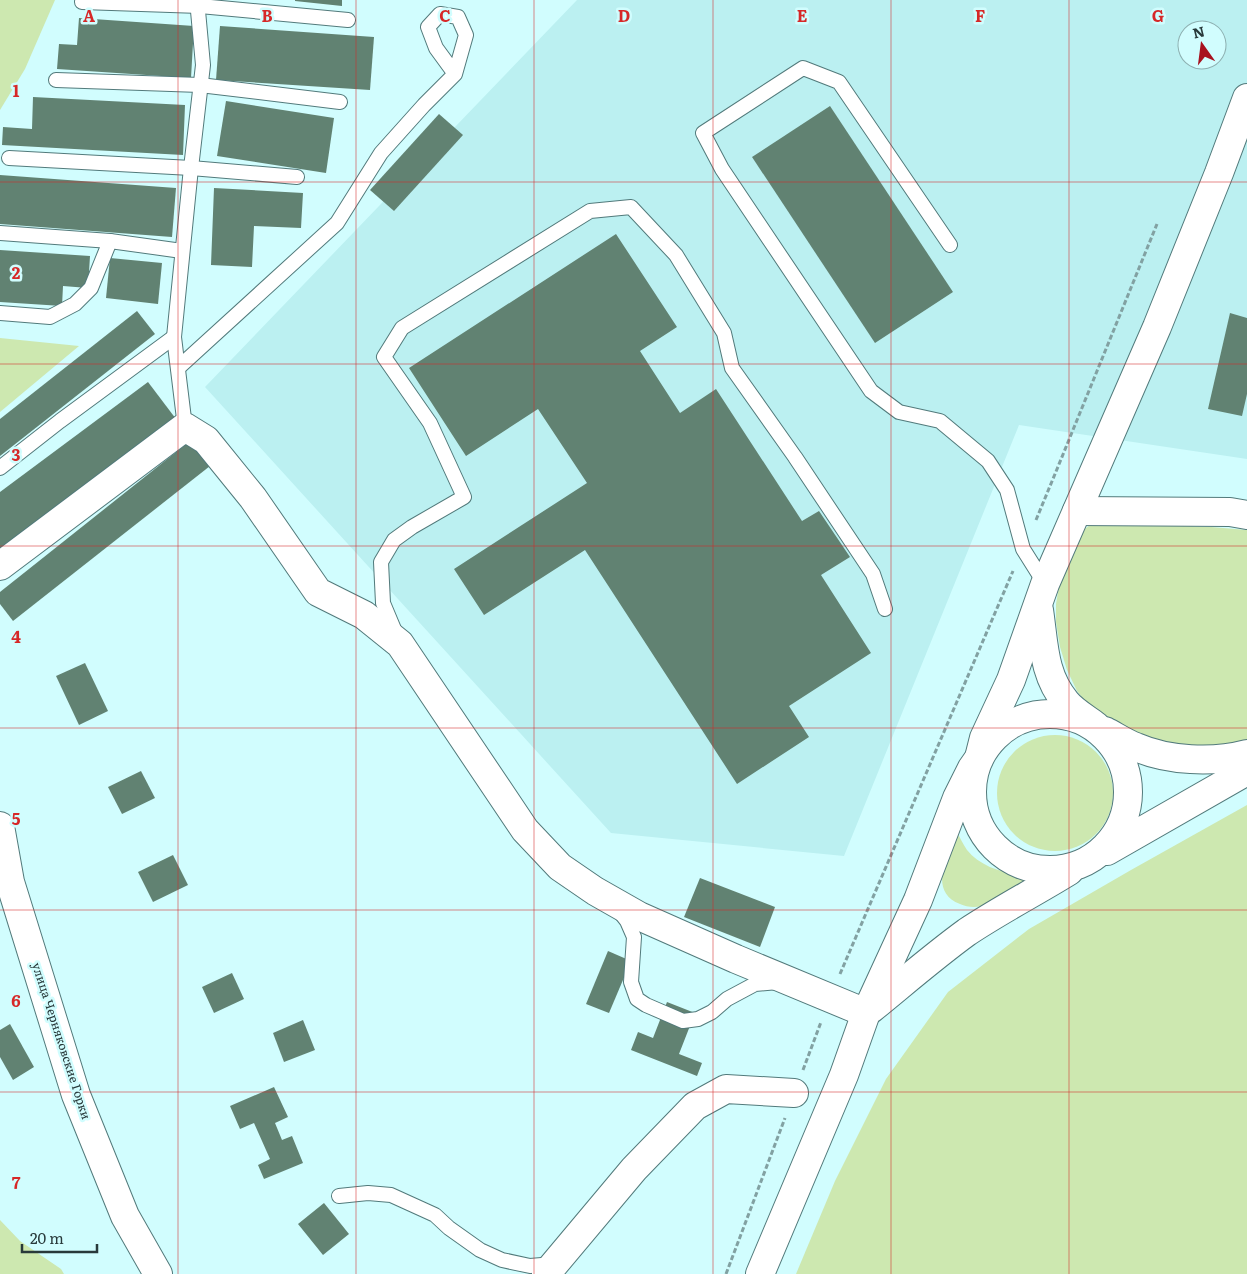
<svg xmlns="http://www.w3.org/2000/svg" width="1247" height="1274" font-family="Literata,serif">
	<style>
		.built { fill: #bbf0f1; fill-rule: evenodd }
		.green { fill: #cde8b0 }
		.building { fill: #618272 }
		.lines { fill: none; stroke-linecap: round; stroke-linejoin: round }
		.service-casing { stroke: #527a7b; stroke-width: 16 }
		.minor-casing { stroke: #527a7b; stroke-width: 30 }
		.tertiary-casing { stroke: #527a7b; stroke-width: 30 }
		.path { stroke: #82a1a2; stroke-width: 3; stroke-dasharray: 5 2.5; stroke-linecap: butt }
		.service { stroke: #fff; stroke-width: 14 }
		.minor { stroke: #fff; stroke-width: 28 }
		.tertiary { stroke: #fff; stroke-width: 28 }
		.grid { fill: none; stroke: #d62828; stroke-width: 1; stroke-opacity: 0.55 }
		.labels { text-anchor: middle; stroke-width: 5; stroke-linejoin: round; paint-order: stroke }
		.street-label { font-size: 12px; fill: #28393a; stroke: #d1fdfe }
		.grid-label { font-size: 16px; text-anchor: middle; font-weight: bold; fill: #d62828; stroke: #d1fdfe; stroke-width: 5; stroke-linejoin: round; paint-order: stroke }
	</style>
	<rect width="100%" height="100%" fill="#d1fdfe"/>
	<path class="built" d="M577 0H1247V459L1019 425 844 856 611 833 205 387ZM1187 30H1217V60H1187Z"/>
	<g class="green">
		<path d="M0 0H55L25 69 0 110Z"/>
		<path d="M0 338 79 346 0 412Z"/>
		<path d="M1099 522 1211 527 1247 530V745L1189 747 1141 735 1112 723 1091 709 1077 691 1067 670 1060 647 1056 622V604L1059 586 1082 531 1090 525Z"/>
		<circle cx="1055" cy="793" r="58"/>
		<path d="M1247 805V1274H796L835 1181 886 1079 948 992 1029 929 1131 870Z"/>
		<path d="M957 832C960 838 963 844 967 850 981 868 1008 874 1029 877 1018 885 1002 898 990 903 980 908 969 908 960 904 927 891 948 855 957 832Z"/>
		<path d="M0 1220 20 1241 61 1269 64 1274H0Z"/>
	</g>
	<g class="building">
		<path d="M295 0H342V6L295 1Z"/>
		<path d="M79 18 194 26 191 78 57 69 59 44 77 45Z"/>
		<path d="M220 26 374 37 370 90 216 80Z"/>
		<path d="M33 97 185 105 183 155 2 145 3 127 32 129Z"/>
		<path d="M226 101 334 118 326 173 217 156Z"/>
		<path d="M830 106 953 292 875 343 752 157Z"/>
		<path d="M439 114 463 135 394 211 370 190Z"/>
		<path d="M0 175 176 188 172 237 0 224Z"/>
		<path d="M214 188 303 193 301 228 254 226 252 267 211 265Z"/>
		<path d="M616 234 677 327 640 351 680 413 716 389 802 521 819 511 850 557 821 575 871 653 789 706 809 737 737 784 585 550 484 615 454 569 587 483 538 409 466 456 409 368Z"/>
		<path d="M0 250 90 256 88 288 63 286 62 306 0 302Z"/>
		<path d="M110 258 162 263 158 304 106 298Z"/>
		<path d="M137 311 155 334 0 456V419Z"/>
		<path d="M1230 313 1247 318V394L1242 416 1208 409Z"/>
		<path d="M148 382 176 419 0 550V492Z"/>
		<path d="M190 441 210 466 13 621 0 604V592Z"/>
		<path d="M85 663 108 711 79 725 56 676Z"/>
		<path d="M141 771 155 798 122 814 108 787Z"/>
		<path d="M173 855 188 885 153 902 138 872Z"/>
		<path d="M700 878 775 907 760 947 684 917Z"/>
		<path d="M608 951 631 961 609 1013 586 1004Z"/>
		<path d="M232 973 244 999 214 1013 202 987Z"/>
		<path d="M667 1002 695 1013 679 1054 702 1063 697 1076 631 1050 638 1032 653 1038Z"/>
		<path d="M303 1020 315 1050 284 1062 273 1033Z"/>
		<path d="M10 1024 34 1067 13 1080 0 1057V1030Z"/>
		<path d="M274 1087 288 1117 275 1123 282 1140 292 1136 303 1163 264 1179 258 1165 270 1159 254 1123 240 1129 230 1106Z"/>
		<path d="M324 1203 349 1234 323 1255 298 1224Z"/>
	</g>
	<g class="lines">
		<g class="service-casing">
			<g id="service">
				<path d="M82 2 200 6 348 20"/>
				<path d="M56 80 200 85 340 102"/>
				<path d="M9 158 191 168 297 177"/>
				<path d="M0 233 110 241"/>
				<path d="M950 245 839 82 803 68 703 133 722 169 871 391 899 412 940 421 988 461 1007 490 1023 549 1045 584"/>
				<path d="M0 313 50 317 75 304 91 288 110 241 182 251"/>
				<path d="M178 368 337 223 381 153 424 105 455 74 466 35 458 17 440 14 428 27 436 48 455 74"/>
				<path d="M185 427 174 337 191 168 203 65 197 0"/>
				<path d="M0 468 60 421 174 337"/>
				<path d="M396 634 383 603 381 562 394 540 412 527 464 497 430 423 384 357 402 328 590 211 631 207 676 255 724 333 732 368 795 457 873 574 885 609"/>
				<path d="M620 912 627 921 634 937 631 982 637 999 646 1005 683 1021 698 1019 712 1012 727 999 755 984 778 982"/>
				<path d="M339 1196 368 1193 391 1195 435 1215 449 1228 480 1250 502 1260 530 1266 554 1264"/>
			</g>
		</g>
		<g class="minor-casing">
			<g id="minor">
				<path d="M1077 511 1230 512 1247 515"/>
				<path d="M0 566 185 427 206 440 253 498 318 592 364 615 400 644 525 830 560 867 595 891 639 916 736 959 866 1013"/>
				<path d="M1039 610C1044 643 1043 675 1066 702 1073 711 1087 719 1096 726"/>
				<path d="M979 758 984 738 1011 680 1045 584 1157 327 1219 173 1247 98"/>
				<path d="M0 826 10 882 76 1095 125 1216 158 1274"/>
				<path d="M546 1274 634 1169 695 1106 726 1089 794 1093"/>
			</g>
		</g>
		<g class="tertiary-casing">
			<g id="tertiary">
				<circle cx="1050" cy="792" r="78"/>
				<path d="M1105 731C1115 736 1125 743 1136 747 1168 761 1213 763 1247 754"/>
				<path d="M1107 851 1247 771"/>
				<path d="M871 1009C903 983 934 956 967 932 1000 910 1035 892 1069 871"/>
				<path d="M760 1274 844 1075 866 1013 918 900 957 798 972 768 979 758"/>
			</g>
		</g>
		<g class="path">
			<path d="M1036 520 1055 474 1157 224"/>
			<path d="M840 974 1013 571"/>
			<path d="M803 1070 821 1022"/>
			<path d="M726 1274 785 1118"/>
		</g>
		<use href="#service" class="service"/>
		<use href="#minor" class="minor"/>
		<use href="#tertiary" class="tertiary"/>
	</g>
	<path class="grid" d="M178 0V1274M356 0V1274M534 0V1274M713 0V1274M891 0V1274M1069 0V1274M0 182H1247M0 364H1247M0 546H1247M0 728H1247M0 910H1247M0 1092H1247"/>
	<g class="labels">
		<g class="street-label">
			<text transform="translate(61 1041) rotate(72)" y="4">улица Черняковские Горки</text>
		</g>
	</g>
	<g class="grid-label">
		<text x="89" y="22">A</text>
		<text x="267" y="22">B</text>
		<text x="445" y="22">C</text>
		<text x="624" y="22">D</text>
		<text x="802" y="22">E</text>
		<text x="980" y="22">F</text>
		<text x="1158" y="22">G</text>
		<text x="16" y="97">1</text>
		<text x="16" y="279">2</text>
		<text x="16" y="461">3</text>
		<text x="16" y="643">4</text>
		<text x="16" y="825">5</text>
		<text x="16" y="1007">6</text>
		<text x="16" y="1189">7</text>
	</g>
	<g transform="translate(1202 45) rotate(346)"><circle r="24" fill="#d1fdfe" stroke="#8dafb0"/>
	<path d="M0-4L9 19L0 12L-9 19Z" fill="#a8121f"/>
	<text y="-8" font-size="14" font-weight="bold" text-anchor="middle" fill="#28393a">N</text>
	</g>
	<path d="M22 1244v8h75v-8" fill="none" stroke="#28393a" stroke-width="2.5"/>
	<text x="30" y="1244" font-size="15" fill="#28393a" stroke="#d1fdfe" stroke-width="4" paint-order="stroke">20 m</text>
</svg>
